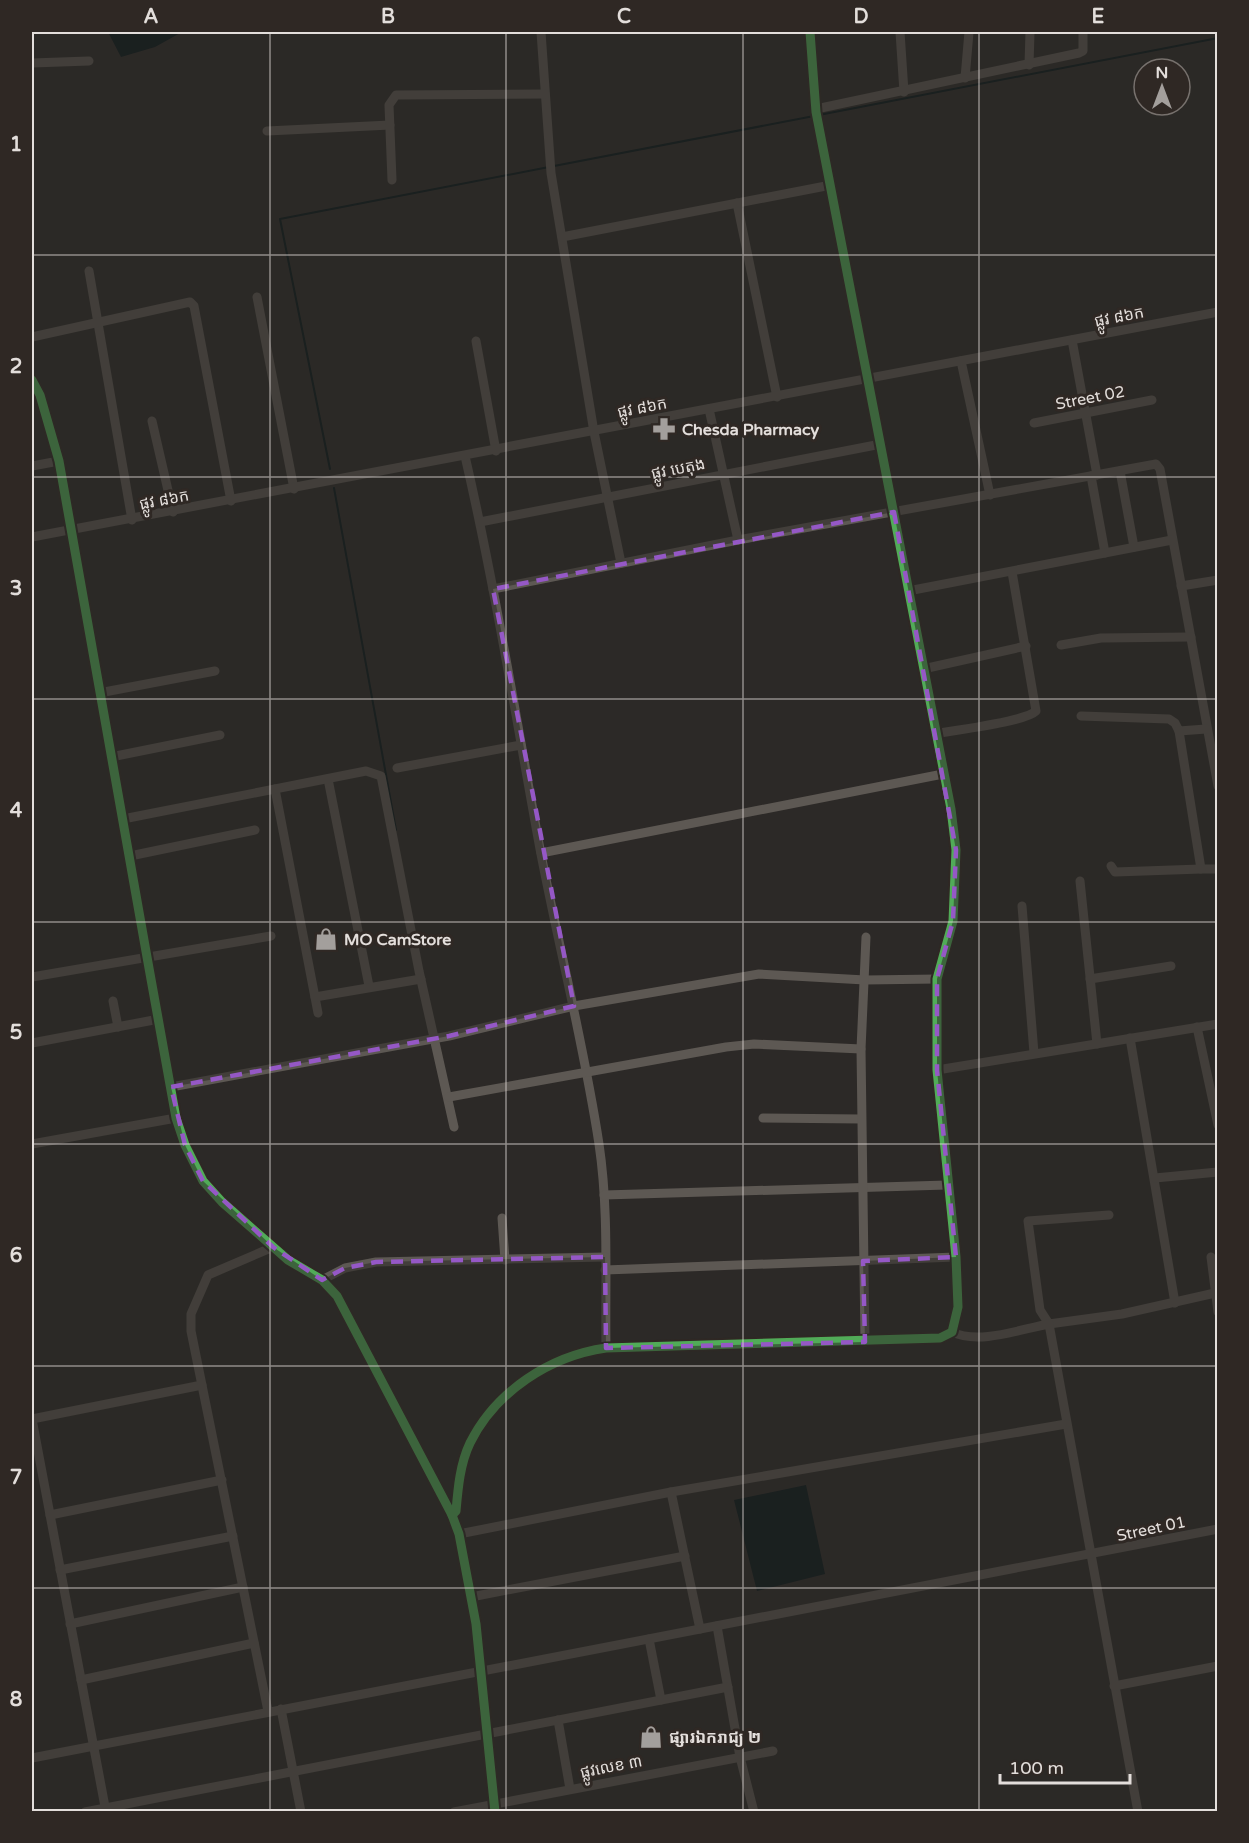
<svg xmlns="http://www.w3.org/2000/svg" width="1249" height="1843" font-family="'Varela Round','Noto Sans Khmer',sans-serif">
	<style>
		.water { fill: #051418 }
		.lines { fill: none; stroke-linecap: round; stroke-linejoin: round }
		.stream { stroke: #051418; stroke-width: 2 }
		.minor { stroke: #5d5853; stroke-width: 9 }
		.cycleway-casing { stroke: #2f2824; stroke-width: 13 }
		.cycleway { stroke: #51ab58; stroke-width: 9 }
		.marked { fill: none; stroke: #9558c6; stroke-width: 4.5; stroke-dasharray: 12 8; stroke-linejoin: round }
		.grid { fill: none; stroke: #e3dedb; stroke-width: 1.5; stroke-opacity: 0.55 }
		.labels { text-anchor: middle; stroke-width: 6; stroke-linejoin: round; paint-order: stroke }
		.street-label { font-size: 16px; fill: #e3dedb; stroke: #2f2824 }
		.poi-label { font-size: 16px; font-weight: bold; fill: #e3dedb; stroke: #2f2824; text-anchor: start }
		.neatline { fill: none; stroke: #e3dedb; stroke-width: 2 }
		.grid-label { font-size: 20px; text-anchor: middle; font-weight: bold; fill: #e3dedb }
	</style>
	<rect width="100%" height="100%" fill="#2c2927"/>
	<g class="water">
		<path d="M108 32H182L155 47 121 57Z"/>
		<path d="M806 1485 825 1574 757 1591 734 1500Z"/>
	</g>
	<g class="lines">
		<g class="stream">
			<path d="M819 115 1218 38"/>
			<path d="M554 166 814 116"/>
			<path d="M330 469 280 219 549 167"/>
			<path d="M334 488 396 830"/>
		</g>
		<g class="minor">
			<path d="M541 32 551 173 594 432 621 563"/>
			<path d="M900 32 904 92"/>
			<path d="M32 63 89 61"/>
			<path d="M1029 65 1030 32"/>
			<path d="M965 78 969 32"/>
			<path d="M816 109 1079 53 1083 51V32"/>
			<path d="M267 131 390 125"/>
			<path d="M392 180 389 105 396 95 545 94"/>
			<path d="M737 203 777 397"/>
			<path d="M562 237 831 185"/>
			<path d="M89 271 132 520"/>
			<path d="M257 297 294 489"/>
			<path d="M32 337 190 302 194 306 231 501"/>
			<path d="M1072 340 1097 475"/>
			<path d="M476 341 496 451"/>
			<path d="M961 361 990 495"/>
			<path d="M32 380 40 395 59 461 147 957 176 1118 185 1145 203 1181 222 1202 288 1260 322 1280 337 1296 452 1515 459 1534 476 1624 495 1812"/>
			<path d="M709 409 738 540"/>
			<path d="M152 421 173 512"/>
			<path d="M1034 423 1152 400"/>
			<path d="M465 456C495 586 516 718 540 849 559 948 584 1045 599 1144 609 1211 605 1280 606 1348"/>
			<path d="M32 466 59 461"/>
			<path d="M1120 471 1134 547"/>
			<path d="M1091 476 1105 553"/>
			<path d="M480 522 881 444"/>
			<path d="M32 537 1218 312"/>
			<path d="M1181 586 1218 580"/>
			<path d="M493 589 738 540 1156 464 1160 469 1218 786"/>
			<path d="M908 591 1172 540"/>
			<path d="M1061 645 1101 638 1191 637"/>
			<path d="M923 669 1026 646"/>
			<path d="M99 693 215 671"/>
			<path d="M1081 716 1169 719 1175 723 1179 731 1206 729"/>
			<path d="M1179 731 1201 869H1218"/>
			<path d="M935 734C954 730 1025 722 1036 711L1012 572"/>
			<path d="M111 757 220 735"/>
			<path d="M397 768 521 745"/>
			<path d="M328 779 369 986"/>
			<path d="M275 789 318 1013"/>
			<path d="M123 819 366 771 381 776 419 971 454 1127"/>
			<path d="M541 853 943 774"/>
			<path d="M130 856 255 830"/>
			<path d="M1111 866 1115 872 1201 869"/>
			<path d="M1080 881 1097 1044"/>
			<path d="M1022 906 1034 1053"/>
			<path d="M32 977 271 936"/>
			<path d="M1090 979 1171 966"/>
			<path d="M315 997 421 979"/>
			<path d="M113 1001 118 1027"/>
			<path d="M1197 1027 1218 1125"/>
			<path d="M1130 1038 1175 1303"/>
			<path d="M32 1043 159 1019"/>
			<path d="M937 1070 1218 1024"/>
			<path d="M171 1087 449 1036 574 1006 759 974 865 980 937 979"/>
			<path d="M449 1097 726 1047 754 1044 861 1049"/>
			<path d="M763 1118 861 1119"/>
			<path d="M32 1144 176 1118"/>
			<path d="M1155 1178 1218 1172"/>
			<path d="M604 1195 947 1185"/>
			<path d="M1109 1215 1028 1221 1040 1310 1049 1324 1122 1314 1215 1293"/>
			<path d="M502 1218 505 1260"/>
			<path d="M1211 1257 1218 1312"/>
			<path d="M605 1270 956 1257"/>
			<path d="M322 1280 345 1268 376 1262 605 1257"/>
			<path d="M952 1332C979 1345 1021 1329 1049 1324L1138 1812"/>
			<path d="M865 1342 861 1049 866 937"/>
			<path d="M32 1419 106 1812"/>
			<path d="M32 1419 202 1385"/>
			<path d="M671 1492 700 1629"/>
			<path d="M50 1515 222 1480"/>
			<path d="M452 1515 456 1511C458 1488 460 1464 470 1443 496 1391 550 1356 606 1348L940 1338 952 1332 958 1307 956 1257 937 1070V979L953 921 956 850 951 809 816 112 810 32"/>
			<path d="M459 1534 671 1492 1066 1424"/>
			<path d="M60 1570 233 1536"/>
			<path d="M471 1597 685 1556"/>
			<path d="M70 1624 243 1587"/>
			<path d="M717 1626 740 1757 754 1812"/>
			<path d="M649 1639 661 1700"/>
			<path d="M81 1680 254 1643"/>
			<path d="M1114 1686 1218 1666"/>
			<path d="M281 1709 301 1812"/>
			<path d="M268 1711 191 1331V1314L208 1275 273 1247"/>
			<path d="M558 1720 570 1789"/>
			<path d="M32 1758 1218 1529"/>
			<path d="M85 1812 728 1687"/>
			<path d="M454 1812 773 1751"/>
		</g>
		<g class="cycleway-casing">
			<g id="cycleway">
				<path d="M32 380 40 395 59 461 147 957 176 1118 185 1145 203 1181 222 1202 288 1260 322 1280 337 1296 452 1515 459 1534 476 1624 495 1812"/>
				<path d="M452 1515 456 1511C458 1488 460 1464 470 1443 496 1391 550 1356 606 1348L940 1338 952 1332 958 1307 956 1257 937 1070V979L953 921 956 850 951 809 816 112 810 32"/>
			</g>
		</g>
		<use href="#cycleway" class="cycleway"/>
	</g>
	<path d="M0 0H1249V1843H0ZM894 512 956 850 953 921 937 979V1070L956 1257 863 1261 865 1342 606 1348 605 1257 376 1262 345 1268 322 1280 273 1247 203 1181 185 1145 171 1087 449 1036 574 1006 493 589Z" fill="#2c2927" fill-opacity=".55" fill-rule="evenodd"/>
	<path class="marked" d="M894 512 956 850 953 921 937 979V1070L956 1257 863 1261 865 1342 606 1348 605 1257 376 1262 345 1268 322 1280 273 1247 203 1181 185 1145 171 1087 449 1036 574 1006 493 589Z"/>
	<path class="grid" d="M270 32V1812M506 32V1812M743 32V1812M979 32V1812M32 255H1218M32 477H1218M32 699H1218M32 922H1218M32 1144H1218M32 1366H1218M32 1588H1218"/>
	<defs>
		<g id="pharmacy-bare" transform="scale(1.8)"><path d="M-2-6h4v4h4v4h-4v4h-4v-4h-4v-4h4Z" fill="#a39f9c" stroke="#2f2824" stroke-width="2.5" paint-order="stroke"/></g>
		<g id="shop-bare" transform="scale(1.8)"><path d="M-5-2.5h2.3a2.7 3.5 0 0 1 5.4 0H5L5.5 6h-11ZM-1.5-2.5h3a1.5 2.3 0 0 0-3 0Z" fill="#a39f9c" stroke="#2f2824" stroke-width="2.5" paint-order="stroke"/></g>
	</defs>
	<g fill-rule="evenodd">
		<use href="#pharmacy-bare" x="664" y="429"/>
		<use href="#shop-bare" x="326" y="939"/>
		<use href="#shop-bare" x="651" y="1737"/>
	</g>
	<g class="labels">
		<g class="street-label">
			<text transform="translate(1119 316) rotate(-11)" y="6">ផ្លូវ ៨៦ក</text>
			<text transform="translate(1090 397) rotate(-11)" y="6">Street 02</text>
			<text transform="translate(642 407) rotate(-11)" y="6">ផ្លូវ ៨៦ក</text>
			<text transform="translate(678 468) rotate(-11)" y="6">ផ្លូវ បេតុង</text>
			<text transform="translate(164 499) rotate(-11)" y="6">ផ្លូវ ៨៦ក</text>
			<text transform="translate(1151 1528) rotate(-12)" y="6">Street 01</text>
			<text transform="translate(611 1766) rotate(-11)" y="6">ផ្លូវលេខ ៣</text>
		</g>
		<g class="poi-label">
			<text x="682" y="435">Chesda Pharmacy</text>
			<text x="344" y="945">MO CamStore</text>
			<text x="669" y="1743">ផ្សារឯករាជ្យ ២</text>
		</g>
	</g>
	<rect width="1249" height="1843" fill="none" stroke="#2f2824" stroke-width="66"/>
	<g transform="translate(1162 87)"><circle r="28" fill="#2f2824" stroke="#77716d" stroke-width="1.5"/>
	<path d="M0-4.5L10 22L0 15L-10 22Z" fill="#a39f9c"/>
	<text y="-9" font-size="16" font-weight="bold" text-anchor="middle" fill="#e3dedb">N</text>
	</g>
	<path d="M1000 1774v9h130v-9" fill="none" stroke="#e3dedb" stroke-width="3"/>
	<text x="1009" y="1774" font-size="18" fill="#e3dedb" stroke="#2f2824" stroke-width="4.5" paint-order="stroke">100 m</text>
	<rect x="33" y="33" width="1183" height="1777" class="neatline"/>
	<g class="grid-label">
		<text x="151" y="23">A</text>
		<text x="388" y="23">B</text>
		<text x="624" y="23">C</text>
		<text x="861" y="23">D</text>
		<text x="1098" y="23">E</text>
		<text x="16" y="151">1</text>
		<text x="16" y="373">2</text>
		<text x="16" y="595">3</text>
		<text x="16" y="817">4</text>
		<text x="16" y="1039">5</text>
		<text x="16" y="1262">6</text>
		<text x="16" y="1484">7</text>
		<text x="16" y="1706">8</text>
	</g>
</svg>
